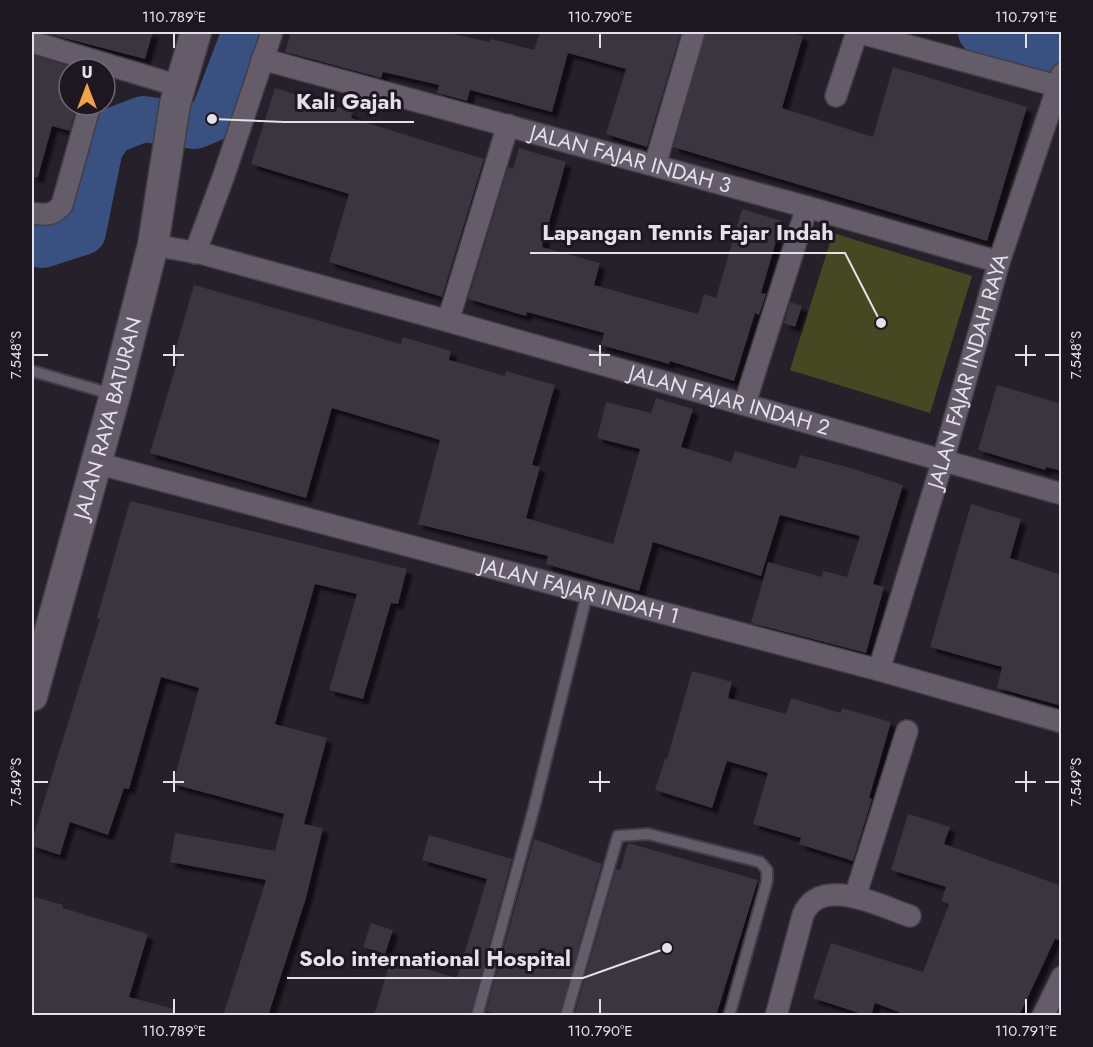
<svg xmlns="http://www.w3.org/2000/svg" width="1093" height="1047" font-family="Jost,sans-serif">
	<style>
		.green { fill: #444922 }
		.lines { fill: none; stroke-linecap: round; stroke-linejoin: round }
		.river { stroke: #395181; stroke-width: 46 }
		.building { fill: #3a343f; filter: url(#shadow) }
		.service-casing { stroke: #423e46; stroke-width: 14 }
		.minor-casing { stroke: #423e46; stroke-width: 24 }
		.secondary-casing { stroke: #423e46; stroke-width: 33 }
		.service { stroke: #645d69; stroke-width: 10 }
		.minor { stroke: #645d69; stroke-width: 21 }
		.secondary { stroke: #645d69; stroke-width: 30 }
		.ticks { fill: none; stroke: #e5e1e8; stroke-width: 2 }
		.labels { text-anchor: middle; stroke-width: 6; stroke-linejoin: round; paint-order: stroke }
		.street-label { font-size: 21px; fill: #e5e1e8; stroke: #1d1721 }
		.leader { fill: none; stroke: #e5e1e8; stroke-width: 2 }
		.callout-dot { fill: #e5e1e8; stroke: #1d1721; stroke-width: 2 }
		.callout-label { font-size: 22px; text-anchor: middle; font-weight: bold; fill: #e5e1e8; stroke: #1d1721; stroke-width: 6; stroke-linejoin: round; paint-order: stroke }
		.neatline { fill: none; stroke: #e5e1e8; stroke-width: 2 }
		.ticks-label { font-size: 15px; text-anchor: middle; fill: #e5e1e8 }
	</style>
	<defs>
		<filter id="shadow"><feDropShadow dx="5.5" dy="5.5" stdDeviation="1.5" flood-color="#0009"/></filter>
	</defs>
	<rect width="100%" height="100%" fill="#26202a"/>
	<path class="green" d="M833 233 972 276 930 413 790 370Z"/>
	<g class="lines">
		<g class="river">
			<path d="M981 32 1062 52"/>
			<path d="M32 243 43 245 83 232 100 148 112 131 143 119 195 126 212 119 245 32"/>
		</g>
	</g>
	<g class="building">
		<path d="M41 32H153L145 59Z"/>
		<path d="M291 32H445L490 42 491 39 534 50 540 32H681L647 147 606 134 626 69 568 53 552 112 470 90 467 101 437 93 439 85 383 72 381 78 285 52Z"/>
		<path d="M706 32H789L803 36 782 108 873 137 893 67 1027 107 987 241 673 147Z"/>
		<path d="M32 55 69 66V105H77L70 131 52 126 38 177H32Z"/>
		<path d="M275 88 353 112 351 118 484 159 442 297 329 262 349 194 251 164Z"/>
		<path d="M519 148 566 162 542 247 600 263 594 285 698 314 704 294 716 298 742 209 782 221 761 293 766 294 759 315 755 313 734 381 670 361 669 364 601 345 604 333 527 312 526 316 468 299 508 167 513 169Z"/>
		<path d="M194 285 401 344 403 337 451 351 449 360 505 376 506 371 555 385 532 465 540 467 526 518 613 544 640 449 597 438 606 402 651 413 656 398 693 409 681 447 731 462 735 451 796 469 800 455 847 467 903 485 873 584 884 587 866 653 751 623 768 562 822 577 823 571 847 577 860 536 780 515 761 576 653 542 639 591 546 564 548 556 418 524 440 440 332 408 306 498 150 453 178 359 173 358Z"/>
		<path d="M790 302 802 306 795 327 784 323Z"/>
		<path d="M997 385 1062 404V471L1046 467 1045 470 978 450Z"/>
		<path d="M130 501 407 569 398 604 391 603 363 699 329 690 357 594 315 584 275 724 327 738 304 824 323 828 306 898 268 1016H223L266 880 170 862 175 833 275 851 284 814 173 784 199 688 161 677 129 789 124 788 108 835 70 822 60 855 32 846V840L100 619 97 618Z"/>
		<path d="M971 504 1021 519 1010 558 1062 575V706L997 688 1002 667 930 647Z"/>
		<path d="M692 671 732 682 728 698 786 714 791 698 841 713 842 708 891 722 869 798 872 799 853 861 799 844 801 838 753 824 768 773 727 761 712 808 655 790 665 759H667Z"/>
		<path d="M908 814 950 827 944 844 1062 886V941L1055 939 1019 1016H909L875 1003 871 1016H868L813 998 831 943 923 972 949 904 941 901 946 887 891 870Z"/>
		<path d="M429 835 512 859 470 1016H374L391 959 457 978 487 879 422 860Z"/>
		<path d="M534 839 602 864 559 1016H501L486 1011Z"/>
		<path d="M628 843 758 880 716 1016H574L616 869 620 870Z"/>
		<path d="M35 897 63 905V908L148 934 129 997 174 1009 173 1016H32V909Z"/>
		<path d="M371 923 393 930 385 954 363 947Z"/>
	</g>
	<g class="lines">
		<g class="service-casing">
			<g id="service">
				<path d="M32 371 115 395"/>
				<path d="M477 1016 534 808 587 594"/>
				<path d="M566 1016 618 836 648 834 760 862 767 870V881L729 1016"/>
			</g>
		</g>
		<g class="minor-casing">
			<g id="minor">
				<path d="M857 32 1057 86"/>
				<path d="M32 42 179 86"/>
				<path id="s1" d="M262 59 807 207 999 262"/>
				<path d="M836 96 857 32"/>
				<path d="M655 165 694 32"/>
				<path d="M32 213C44 215 53 216 62 205L90 105"/>
				<path id="s2" d="M153 245 204 254 448 321 1062 494"/>
				<path d="M195 253 223 178 272 32"/>
				<path d="M448 321 508 125"/>
				<path d="M745 403 807 207"/>
				<path id="s3" d="M96 463 879 670 1062 722"/>
				<path id="s4" d="M879 670 943 460 999 262 1062 74"/>
				<path d="M855 897 907 731"/>
				<path d="M776 1016 803 915C820 874 880 906 910 916"/>
				<path d="M1043 1016 1062 977"/>
			</g>
		</g>
		<g class="secondary-casing">
			<g id="secondary">
				<path id="s5" d="M32 696 115 395 153 245 175 104 196 32"/>
			</g>
		</g>
		<use href="#service" class="service"/>
		<use href="#minor" class="minor"/>
		<use href="#secondary" class="secondary"/>
	</g>
	<path class="ticks" d="M174 33V48M600 33V48M1026 33V48M174 345V366M600 345V366M1026 345V366M33 355H48M163 355H184M589 355H610M1015 355H1036M1045 355H1060M174 771V792M600 771V792M1026 771V792M33 782H48M163 782H184M589 782H610M1015 782H1036M1045 782H1060M174 999V1014M600 999V1014M1026 999V1014"/>
	<g class="labels">
		<g class="street-label">
			<text dy="7" stroke="none"><textPath href="#s1" startOffset="382">JALAN FAJAR INDAH 3</textPath></text>
			<text dy="7" stroke="none"><textPath href="#s4" startOffset="312">JALAN FAJAR INDAH RAYA</textPath></text>
			<text dy="7" stroke="none"><textPath href="#s2" startOffset="597">JALAN FAJAR INDAH 2</textPath></text>
			<text dy="7" stroke="none"><textPath href="#s5" startOffset="288">JALAN RAYA BATURAN</textPath></text>
			<text dy="7" stroke="none"><textPath href="#s3" startOffset="500">JALAN FAJAR INDAH 1</textPath></text>
		</g>
	</g>
	<path class="leader" d="M212 119L284 122H414M881 323L845 253H530M667 948L583 978H287"/>
	<g class="callout-dot">
		<circle cx="212" cy="119" r="6"/>
		<circle cx="881" cy="323" r="6"/>
		<circle cx="667" cy="948" r="6"/>
	</g>
	<g class="callout-label">
		<text x="349" y="109">Kali Gajah</text>
		<text x="688" y="240">Lapangan Tennis Fajar Indah</text>
		<text x="435" y="966">Solo international Hospital</text>
	</g>
	<rect width="1093" height="1047" fill="none" stroke="#1d1721" stroke-width="66"/>
	<g transform="translate(87 87)"><circle r="28" fill="#1d1721" stroke="#6d6871" stroke-width="1.5"/>
	<path d="M0-4.5L10 22L0 15L-10 22Z" fill="#f3a442"/>
	<text y="-9" font-size="16" font-weight="bold" text-anchor="middle" fill="#e5e1e8">U</text>
	</g>
	<rect x="33" y="33" width="1027" height="981" class="neatline"/>
	<g class="ticks-label">
		<text x="174" y="22">110.789°E</text>
		<text x="600" y="22">110.790°E</text>
		<text x="1026" y="22">110.791°E</text>
		<text transform="translate(16 355) rotate(-90)" y="5">7.548°S</text>
		<text transform="translate(1076 355) rotate(-90)" y="5">7.548°S</text>
		<text transform="translate(16 782) rotate(-90)" y="5">7.549°S</text>
		<text transform="translate(1076 782) rotate(-90)" y="5">7.549°S</text>
		<text x="174" y="1036">110.789°E</text>
		<text x="600" y="1036">110.790°E</text>
		<text x="1026" y="1036">110.791°E</text>
	</g>
</svg>
